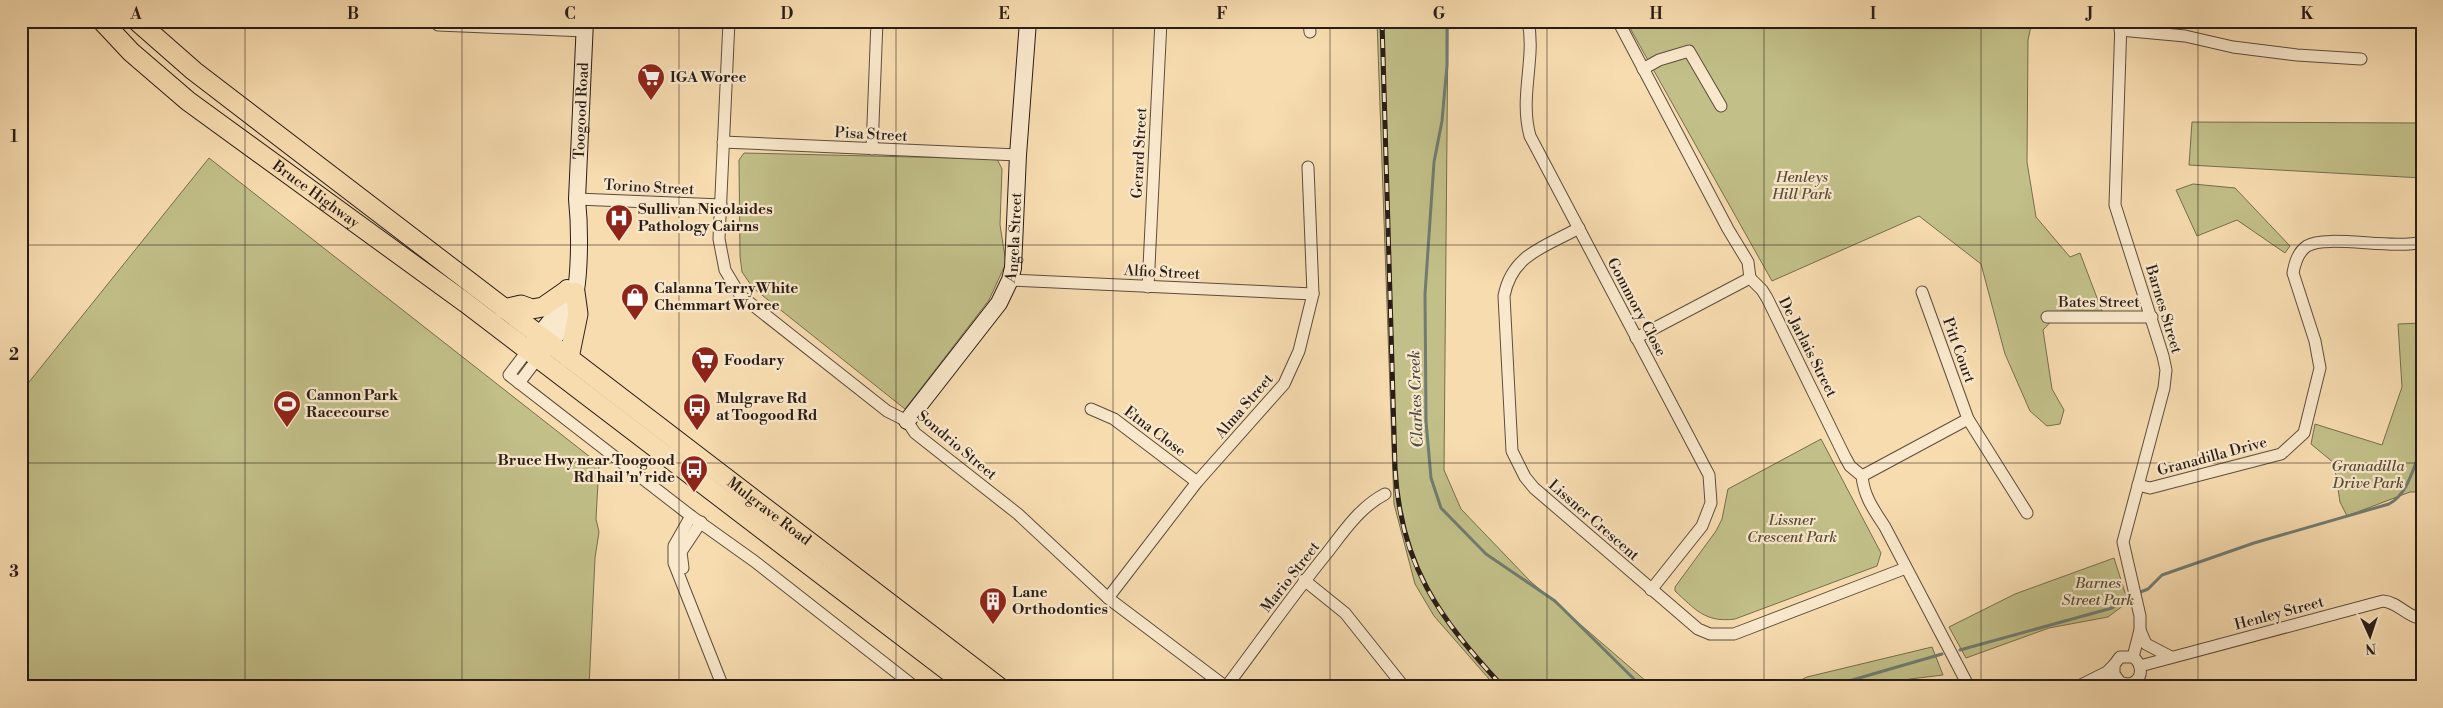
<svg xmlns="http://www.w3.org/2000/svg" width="2443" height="708" font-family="'Libre Bodoni',serif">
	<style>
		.green { fill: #c2bf88; stroke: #766e4f }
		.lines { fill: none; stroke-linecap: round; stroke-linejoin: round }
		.stream { stroke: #6f7c72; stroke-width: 3 }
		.street-casing { stroke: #5c4d3c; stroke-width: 13 }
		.secondary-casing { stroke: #291d16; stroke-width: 18 }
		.primary-casing { stroke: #291d16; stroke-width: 21 }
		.street { stroke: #fae8cc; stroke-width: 11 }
		.secondary { stroke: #fae8cc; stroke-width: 16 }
		.primary { stroke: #f7dcb0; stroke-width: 19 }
		.rail-casing { stroke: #291d16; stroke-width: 5 }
		.rail { stroke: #fae8cc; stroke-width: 3; stroke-dasharray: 9; stroke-linecap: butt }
		.grid { fill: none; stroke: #291d16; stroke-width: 1; stroke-opacity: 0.55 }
		.labels { text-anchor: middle; stroke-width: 4.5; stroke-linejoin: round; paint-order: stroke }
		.poi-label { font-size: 15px; font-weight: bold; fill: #291d16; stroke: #fae8cc; text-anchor: start }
		.street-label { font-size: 15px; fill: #291d16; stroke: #fae8cc }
		.park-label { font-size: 15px; font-style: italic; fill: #574e38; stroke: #fae8cc }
		.water-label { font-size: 16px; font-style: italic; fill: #4c4c44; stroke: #fae8cc }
		.neatline { fill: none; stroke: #291d16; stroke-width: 2 }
		.grid-label { font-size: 16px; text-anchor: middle; font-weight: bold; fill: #291d16 }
	</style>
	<rect width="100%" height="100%" fill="#f7dcb0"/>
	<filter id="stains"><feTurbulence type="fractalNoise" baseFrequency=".004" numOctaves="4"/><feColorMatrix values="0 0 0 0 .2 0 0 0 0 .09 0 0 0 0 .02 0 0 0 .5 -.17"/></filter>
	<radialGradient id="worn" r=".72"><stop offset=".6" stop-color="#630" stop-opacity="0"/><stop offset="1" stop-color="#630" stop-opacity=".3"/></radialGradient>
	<g class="green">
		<path d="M1377 21H1448L1444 470 1461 509 1530 581 1647 682 1649 687H1496L1434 616 1415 584 1394 504Z"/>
		<path d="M1626 21H2032L2028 40 2027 162 2036 217 2070 257 2080 253 2102 311H2061L2043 330 2052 389 2064 410 2060 424 2047 426 2030 411 2005 354 1981 264 1919 216 1772 281Z"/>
		<path d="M2192 122 2422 123V178L2189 165Z"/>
		<path d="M744 153 997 159 1002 169 1000 225 1006 263 989 300 905 409 753 288 742 272 740 256 739 160Z"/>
		<path d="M209 158 599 464 596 519 599 532 595 558 589 687H21V392Z"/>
		<path d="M2193 184 2235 188 2290 246 2285 253 2237 220 2197 236 2176 190Z"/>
		<path d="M2422 323V492H2410L2347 516 2340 502 2334 463 2311 444 2315 424 2382 445 2402 387 2398 324Z"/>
		<path d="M1821 439 1881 553 1877 566 1735 619C1705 623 1695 609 1675 591V587L1716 531 1722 519 1728 489Z"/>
		<path d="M2114 558 2128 602 2108 617 2049 628 1966 658 1949 627 2015 594Z"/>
		<path d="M1932 647 1943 675 1910 679 1881 687H1787L1807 677Z"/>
	</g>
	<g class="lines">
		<g class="stream">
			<path d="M1447 21V65L1442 121 1434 162 1425 294 1426 421 1431 478 1441 508 1486 554 1555 601 1634 679 1639 687"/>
			<path d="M21 167 25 190 21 293"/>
			<path d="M2138 593 2148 589 2162 575 2254 543 2389 504C2409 493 2413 467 2422 447"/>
			<path d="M1960 650 2112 608 2132 596"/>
			<path d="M1828 687 1942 654"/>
		</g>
		<g class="street-casing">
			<g id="street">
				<path d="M729 21 719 239 725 270 740 295 887 411 907 421 915 433 1018 514 1108 598 1226 687"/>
				<path d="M1309 21 1310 32"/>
				<path d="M1528 21C1536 59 1519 96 1530 136L1709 475 1711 503 1702 526 1651 590"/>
				<path d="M1618 21 1728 229 1748 262 1750 278 1762 290 1767 298 1845 457 1850 466 1862 476C1864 497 1874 510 1885 527L1969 687"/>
				<path d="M2121 21 2115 205 2163 356 2166 370 2164 388 2123 542 2140 616V630L2133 657"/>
				<path d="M438 25 585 31"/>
				<path d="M2120 30 2185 36 2233 47 2297 55 2361 59"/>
				<path d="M1643 69 1659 60 1689 51 1721 106"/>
				<path d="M723 142 1018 155"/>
				<path d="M872 149 877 21"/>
				<path d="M577 199 721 205"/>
				<path d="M1579 228C1545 247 1512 254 1504 296L1512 451 1525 477 1534 488 1698 629 1710 634H1734L1906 568"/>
				<path d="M1010 280 1313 294"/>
				<path d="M1148 287 1161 21"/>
				<path d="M1922 292 1968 419 2027 513"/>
				<path d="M2047 317H2152"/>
				<path d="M1636 338 1750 278"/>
				<path d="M528 350 509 375 691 516 754 561 915 687"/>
				<path d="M519 383 538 358"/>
				<path d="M1091 409 1114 419 1197 482"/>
				<path d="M1862 476 1968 419"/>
				<path d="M2138 485 2150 488 2281 454 2304 433 2320 368 2315 341 2293 273C2295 262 2298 252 2307 246 2326 234 2393 250 2422 242"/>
				<path d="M691 516 674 546V563L723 687"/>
				<path d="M683 568 681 552 701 522"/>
				<path d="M1304 580 1345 613 1404 687"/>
				<path d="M1108 598 1197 482 1284 384 1299 351 1313 294 1308 167"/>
				<path d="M2140 630 2146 644 2171 657"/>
				<path d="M2140 666 2383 601C2398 602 2407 617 2422 619"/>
				<path d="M1226 687C1260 642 1292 596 1327 553 1344 531 1360 507 1385 494"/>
				<path d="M2077 687 2107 672 2114 665"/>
				<path d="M2090 687C2097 684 2106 681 2113 681 2119 681 2123 684 2129 684 2144 681 2143 664 2133 657H2120L2114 665V674L2120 682"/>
			</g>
		</g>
		<g class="secondary-casing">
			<g id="secondary">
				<path d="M531 345 553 318 567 288"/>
				<path id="s1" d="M543 352C553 340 563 328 570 314 581 288 580 228 577 199L585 21"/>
				<path id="s2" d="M907 421 999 303 1010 280 1013 268 1018 155 1028 21"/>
			</g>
		</g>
		<g class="primary-casing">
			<g id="primary">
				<path id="s3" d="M102 21 131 52 188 101 466 303 969 687"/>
				<path id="s4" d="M137 21 194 71 999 687"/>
				<path d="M504 309 521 305 532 309 543 307 566 291"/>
				<path d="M569 358 578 314 575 292"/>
			</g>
		</g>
		<use href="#street" class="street"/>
		<use href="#secondary" class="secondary"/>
		<use href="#primary" class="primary"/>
		<g class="rail-casing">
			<path id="rail" d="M1382 21 1395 467C1400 565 1439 618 1503 687"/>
		</g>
		<use href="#rail" class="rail"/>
	</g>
	<path class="grid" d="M245 21V687M462 21V687M679 21V687M896 21V687M1113 21V687M1330 21V687M1547 21V687M1764 21V687M1981 21V687M2198 21V687M21 245H2422M21 463H2422"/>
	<defs>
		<g id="supermarket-pin" transform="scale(1.4375)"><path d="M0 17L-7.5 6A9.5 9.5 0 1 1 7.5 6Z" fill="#8f2418" stroke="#fae8cc"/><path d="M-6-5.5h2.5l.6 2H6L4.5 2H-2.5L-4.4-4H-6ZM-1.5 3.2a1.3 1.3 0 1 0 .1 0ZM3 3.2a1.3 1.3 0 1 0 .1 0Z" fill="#fff"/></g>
		<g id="hospital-pin" transform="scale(1.4375)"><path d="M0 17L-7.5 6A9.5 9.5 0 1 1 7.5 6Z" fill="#8f2418" stroke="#fae8cc"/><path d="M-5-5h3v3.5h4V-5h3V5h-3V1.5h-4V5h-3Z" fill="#fff"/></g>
		<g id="shop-pin" transform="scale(1.4375)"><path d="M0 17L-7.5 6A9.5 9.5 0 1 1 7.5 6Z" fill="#8f2418" stroke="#fae8cc"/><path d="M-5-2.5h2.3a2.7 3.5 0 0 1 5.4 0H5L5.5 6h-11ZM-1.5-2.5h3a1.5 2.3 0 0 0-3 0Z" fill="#fff"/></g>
		<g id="stadium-pin" transform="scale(1.4375)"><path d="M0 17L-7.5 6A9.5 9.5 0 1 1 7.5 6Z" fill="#8f2418" stroke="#fae8cc"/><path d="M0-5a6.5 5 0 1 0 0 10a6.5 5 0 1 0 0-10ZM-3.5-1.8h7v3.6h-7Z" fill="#fff"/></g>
		<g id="bus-pin" transform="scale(1.4375)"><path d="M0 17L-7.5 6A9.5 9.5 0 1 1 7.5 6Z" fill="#8f2418" stroke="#fae8cc"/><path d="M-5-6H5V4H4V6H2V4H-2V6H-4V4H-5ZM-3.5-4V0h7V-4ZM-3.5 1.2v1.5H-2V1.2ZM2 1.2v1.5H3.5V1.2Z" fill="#fff"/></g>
		<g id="building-pin" transform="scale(1.4375)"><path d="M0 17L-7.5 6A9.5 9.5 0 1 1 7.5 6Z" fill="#8f2418" stroke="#fae8cc"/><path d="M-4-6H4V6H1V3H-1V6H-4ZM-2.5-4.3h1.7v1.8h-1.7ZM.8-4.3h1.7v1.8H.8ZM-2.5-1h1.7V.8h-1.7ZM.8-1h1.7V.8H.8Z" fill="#fff"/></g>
	</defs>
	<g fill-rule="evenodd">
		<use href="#supermarket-pin" x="651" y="77"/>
		<use href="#hospital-pin" x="619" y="218"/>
		<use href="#shop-pin" x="635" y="297"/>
		<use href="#supermarket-pin" x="705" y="360"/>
		<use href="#stadium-pin" x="287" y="404"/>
		<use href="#bus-pin" x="697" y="407"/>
		<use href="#bus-pin" x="694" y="469"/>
		<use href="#building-pin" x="993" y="601"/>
	</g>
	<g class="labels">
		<g class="poi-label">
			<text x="670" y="82">IGA Woree</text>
			<text x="638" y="214">Sullivan Nicolaides<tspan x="638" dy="17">Pathology Cairns</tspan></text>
			<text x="654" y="293">Calanna TerryWhite<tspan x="654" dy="17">Chemmart Woree</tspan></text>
			<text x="724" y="365">Foodary</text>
			<text x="306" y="400">Cannon Park<tspan x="306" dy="17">Racecourse</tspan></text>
			<text x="716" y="403">Mulgrave Rd<tspan x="716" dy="17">at Toogood Rd</tspan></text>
			<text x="675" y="465" text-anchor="end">Bruce Hwy near Toogood<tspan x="675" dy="17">Rd hail 'n' ride</tspan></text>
			<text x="1012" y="597">Lane<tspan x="1012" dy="17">Orthodontics</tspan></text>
		</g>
		<g class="street-label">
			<text dy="5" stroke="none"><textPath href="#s1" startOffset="251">Toogood Road</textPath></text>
			<text transform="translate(871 134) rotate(3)" y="5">Pisa Street</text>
			<text transform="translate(1139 153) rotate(-87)" y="5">Gerard Street</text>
			<text transform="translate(649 187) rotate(3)" y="5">Torino Street</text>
			<text dy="5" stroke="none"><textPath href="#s3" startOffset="276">Bruce Highway</textPath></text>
			<text dy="5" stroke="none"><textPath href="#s2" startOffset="218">Angela Street</textPath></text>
			<text transform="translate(1162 272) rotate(3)" y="5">Alfio Street</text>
			<text x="2099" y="307">Bates Street</text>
			<text transform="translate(1637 307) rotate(62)" y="5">Gommory Close</text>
			<text transform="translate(2164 309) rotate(73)" y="5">Barnes Street</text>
			<text transform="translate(1808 347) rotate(63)" y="5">De Jarlais Street</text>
			<text transform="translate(1959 350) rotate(70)" y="5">Pitt Court</text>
			<text transform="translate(1244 406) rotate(-49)" y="5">Alma Street</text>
			<text transform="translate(1155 431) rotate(37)" y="5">Etna Close</text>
			<text transform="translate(957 445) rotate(40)" y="5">Sondrio Street</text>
			<text transform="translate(2212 456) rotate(-15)" y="5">Granadilla Drive</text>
			<text dy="5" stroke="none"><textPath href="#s4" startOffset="800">Mulgrave Road</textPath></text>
			<text transform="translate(1594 520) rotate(41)" y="5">Lissner Crescent</text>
			<text transform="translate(1290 577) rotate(-52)" y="5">Mario Street</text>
			<text transform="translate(2279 613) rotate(-15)" y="5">Henley Street</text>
		</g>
		<g class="park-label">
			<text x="1802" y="182">Henleys<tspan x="1802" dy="17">Hill Park</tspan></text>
			<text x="2368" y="471">Granadilla<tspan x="2368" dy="17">Drive Park</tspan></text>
			<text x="1792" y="525">Lissner<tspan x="1792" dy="17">Crescent Park</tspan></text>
			<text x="2098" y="588">Barnes<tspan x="2098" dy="17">Street Park</tspan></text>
		</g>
		<g class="water-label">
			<text transform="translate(1415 399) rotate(-92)" y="6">Clarkes Creek</text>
		</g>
	</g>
	<rect width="2443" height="708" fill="none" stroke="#f7dcb0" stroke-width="55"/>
	<g transform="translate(2370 636) rotate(177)" stroke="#fae8cc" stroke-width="4" paint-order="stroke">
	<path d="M0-4L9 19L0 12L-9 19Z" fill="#291d16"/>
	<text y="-8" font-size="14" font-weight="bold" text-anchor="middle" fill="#291d16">N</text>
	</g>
	<rect x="28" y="28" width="2388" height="652" class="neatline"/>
	<g class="grid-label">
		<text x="136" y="19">A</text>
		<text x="353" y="19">B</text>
		<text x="570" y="19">C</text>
		<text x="787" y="19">D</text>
		<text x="1004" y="19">E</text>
		<text x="1222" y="19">F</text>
		<text x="1439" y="19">G</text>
		<text x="1656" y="19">H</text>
		<text x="1873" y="19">I</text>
		<text x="2090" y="19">J</text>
		<text x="2307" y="19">K</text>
		<text x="14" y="142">1</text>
		<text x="14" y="360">2</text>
		<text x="14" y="577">3</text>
	</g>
	<rect width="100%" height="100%" filter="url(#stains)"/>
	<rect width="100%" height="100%" fill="url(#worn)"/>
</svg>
